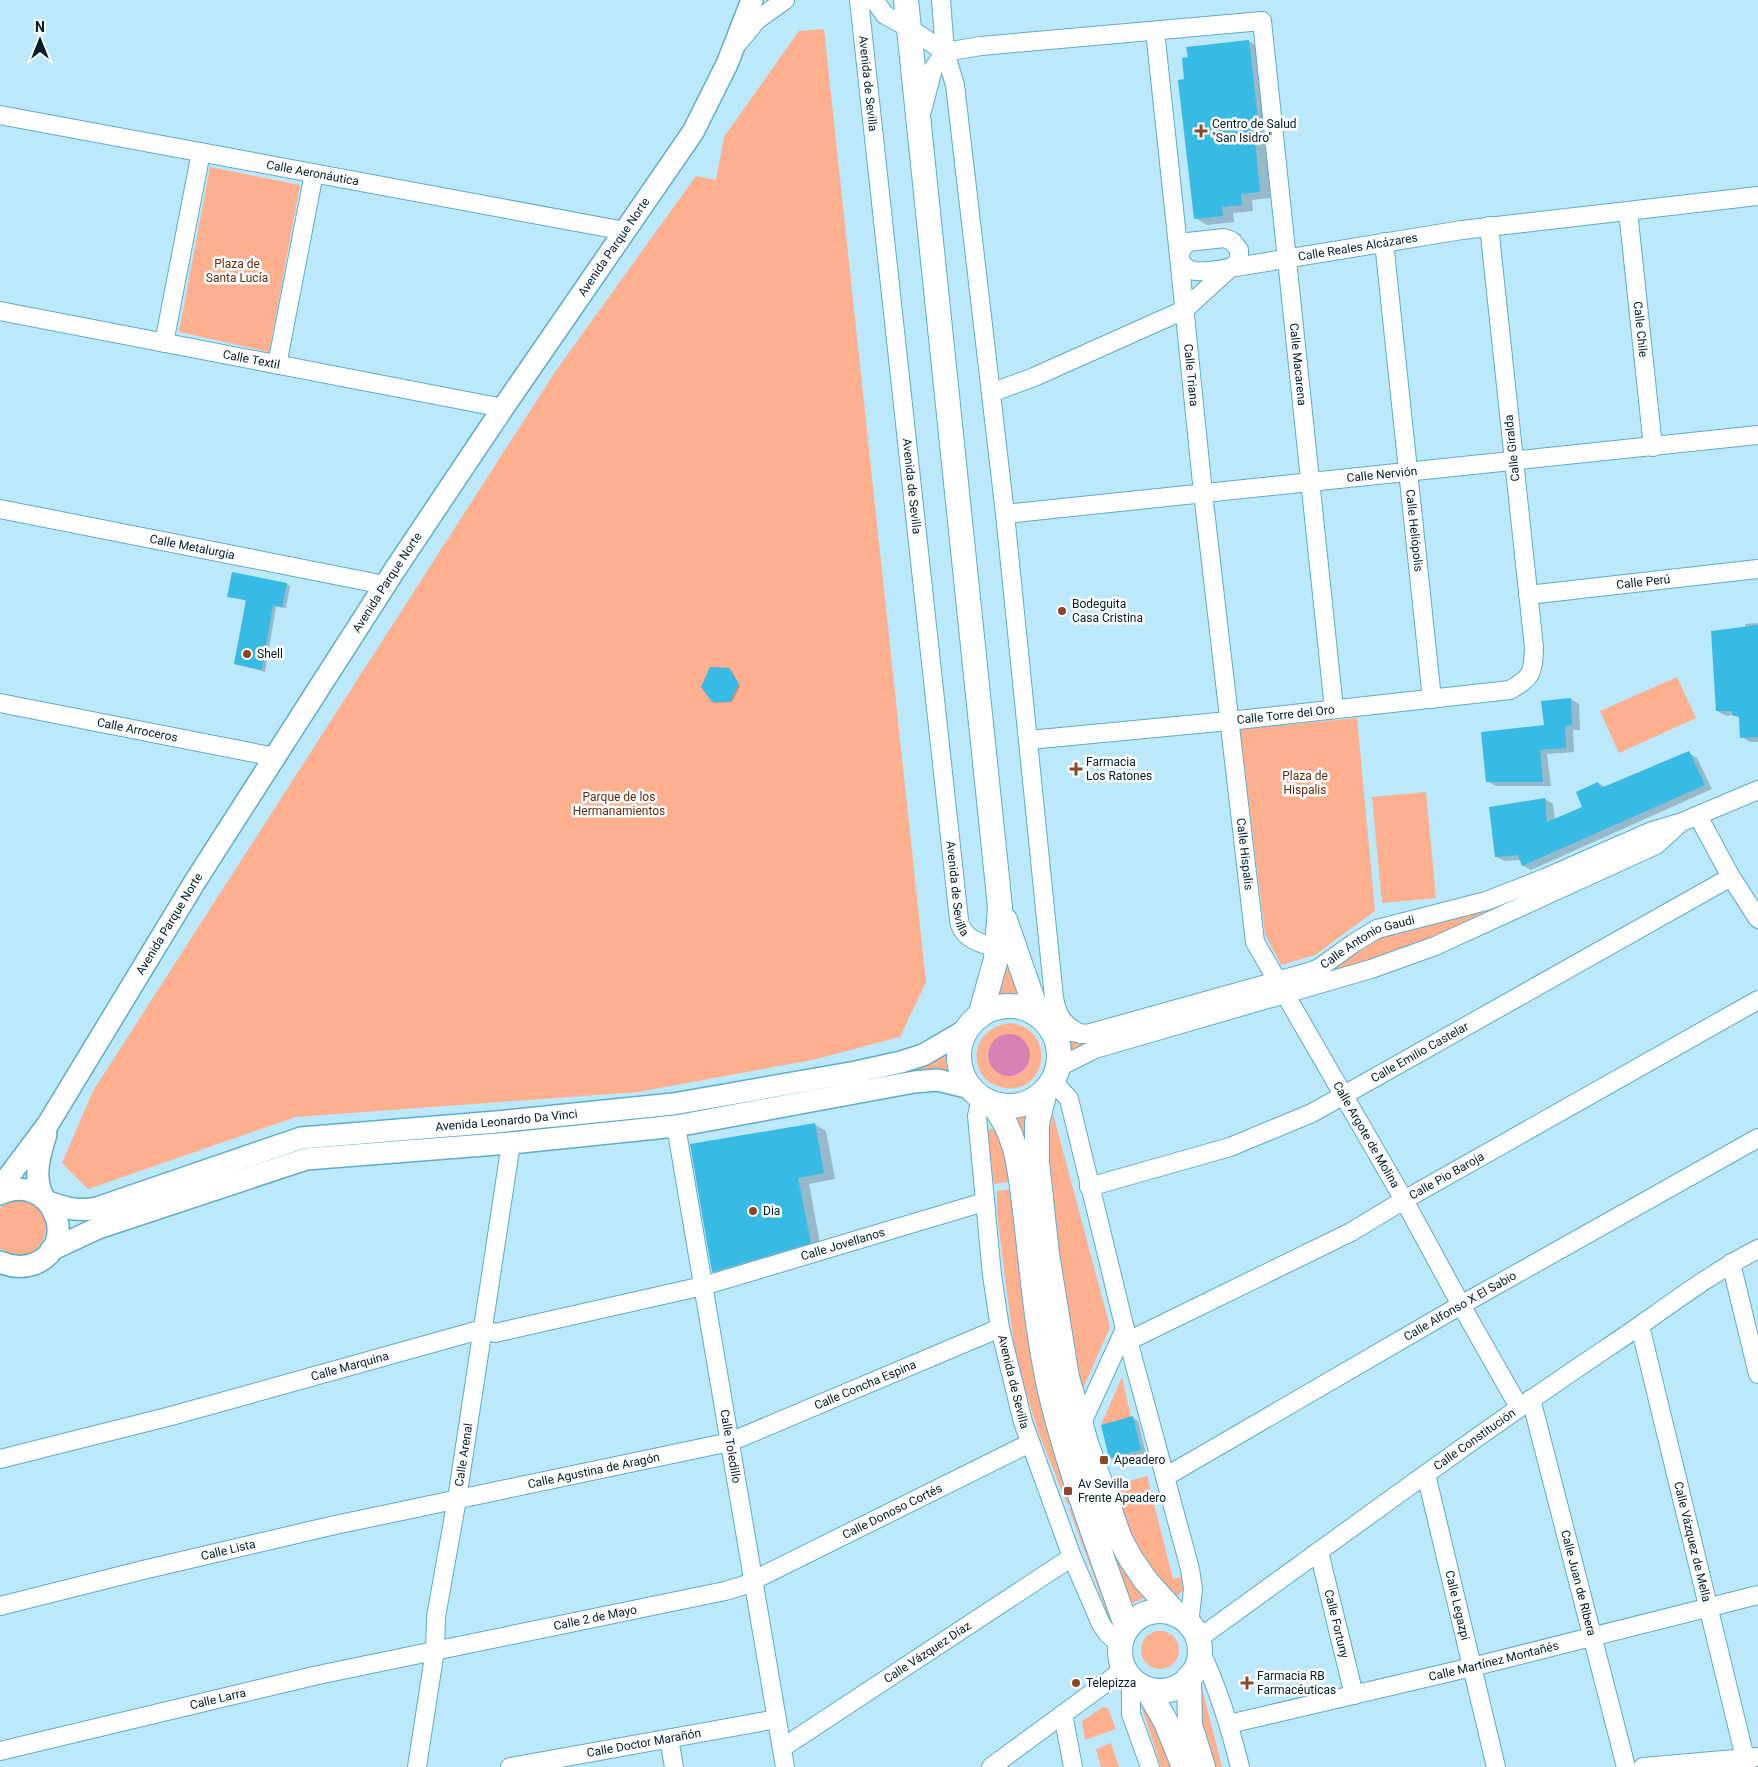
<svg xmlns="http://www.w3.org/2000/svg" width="1758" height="1767" font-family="Roboto,sans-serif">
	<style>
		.green { fill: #feaf8d; fill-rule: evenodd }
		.water { fill: #d680b4 }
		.shadow { fill: #0003 }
		.building { fill: #37bae3 }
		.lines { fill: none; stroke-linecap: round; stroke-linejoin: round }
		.minor-casing { stroke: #5eacc8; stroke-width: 20 }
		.tertiary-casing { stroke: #5eacc8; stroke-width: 24 }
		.secondary-casing { stroke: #5eacc8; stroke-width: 26 }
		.minor { stroke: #fff; stroke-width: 18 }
		.tertiary { stroke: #fff; stroke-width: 21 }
		.secondary { stroke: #fff; stroke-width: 24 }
		.poi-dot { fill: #8f4626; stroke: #fff; stroke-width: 2 }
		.labels { text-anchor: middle; stroke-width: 5; stroke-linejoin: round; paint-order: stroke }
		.street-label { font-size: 12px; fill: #001d28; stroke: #fff }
		.poi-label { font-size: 12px; fill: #001d28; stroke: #fff; text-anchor: start }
		.park-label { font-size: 12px; fill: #642a0e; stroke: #fff }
	</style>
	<rect width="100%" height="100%" fill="#bbe8fa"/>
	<g class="green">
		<path d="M824 29 926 982 900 1037 812 1060 638 1092 296 1117 88 1189 62 1163 93 1091 555 372 696 176 716 180 724 137 799 31Z"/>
		<path d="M210 167 300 185 269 352 179 332Z"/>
		<path d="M1677 677 1696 718 1619 753 1600 711Z"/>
		<path d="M1357 718 1375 911 1315 955 1281 965 1265 934 1240 729Z"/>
		<path d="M1426 792 1436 898 1382 903 1372 797Z"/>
		<path d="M1542 885 1545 890 1424 944 1328 976 1325 971 1383 935Z"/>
		<path d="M1007 959 1025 1000 1014 997 998 999Z"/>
		<path d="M1011 1023C1056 1029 1048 1093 1006 1088 966 1084 966 1027 1011 1023ZM1011 1035C1027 1038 1037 1057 1024 1070 1005 1088 975 1060 993 1043 999 1037 1003 1035 1011 1035Z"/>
		<path d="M1065 1038 1089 1040 1090 1044 1067 1055Z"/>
		<path d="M953 1045 951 1057 954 1074 861 1081 902 1073 915 1068Z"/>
		<path d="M1031 1110 1030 1150 1008 1114H1020Z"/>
		<path d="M1053 1114 1110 1327 1081 1393C1071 1344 1064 1295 1057 1246 1050 1202 1041 1158 1053 1114Z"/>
		<path d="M997 1128 1013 1181 994 1184 987 1130Z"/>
		<path d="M1014 1189 1073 1501 1067 1504 1038 1431 1016 1359 1005 1278 997 1212V1191Z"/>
		<path d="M19 1200C71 1204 39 1281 0 1248V1208L7 1203Z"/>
		<path d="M1122 1377 1131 1417 1101 1425Z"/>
		<path d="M1147 1476 1173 1579 1181 1577 1184 1589 1177 1596 1171 1594 1138 1554 1115 1493 1119 1484Z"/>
		<path d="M1074 1506 1115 1615 1109 1618 1069 1508Z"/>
		<path d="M1109 1542 1146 1597 1131 1604Z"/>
		<circle cx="1160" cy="1650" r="19"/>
		<path d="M1202 1688 1222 1767H1213C1206 1741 1196 1715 1202 1688Z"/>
		<path d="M1145 1703 1174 1767H1161L1141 1705Z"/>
		<path d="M1103 1707 1108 1708 1116 1729 1085 1740 1082 1721Z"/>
		<path d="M1111 1743 1119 1767H1101L1096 1749Z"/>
	</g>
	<circle class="water" cx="1009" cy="1055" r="21"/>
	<g class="shadow">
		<path d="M1249 41 1260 48 1269 126H1263L1271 198 1252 200 1253 211 1233 213 1234 222 1207 225 1195 218 1186 80Z"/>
		<path d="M287 584 290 586 286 608 276 607 265 672 235 664 247 601 229 596Z"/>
		<path d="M1758 623V742H1750L1742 737 1741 719 1733 715 1726 716 1717 711 1745 627V624Z"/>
		<path d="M729 669 731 670 740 686 732 702 715 703 712 701Z"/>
		<path d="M1571 699 1579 704 1580 730H1573L1574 752 1547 754 1551 786H1496L1487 781 1545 726Z"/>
		<path d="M1689 753 1697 758 1712 789 1531 870 1523 866 1521 860 1505 861 1496 857 1545 799 1553 804 1555 820 1583 808 1598 783 1605 787Z"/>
		<path d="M814 1124 826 1131 835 1179 809 1184 821 1249 724 1278 713 1272Z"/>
		<path d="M1133 1418 1138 1421 1146 1453 1115 1461 1110 1458Z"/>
	</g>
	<g class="building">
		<path d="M1249 40 1258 120H1253L1260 192 1241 194 1242 205 1222 207 1223 216 1194 219 1178 80 1184 79 1182 58 1188 57 1186 47Z"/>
		<path d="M232 572 287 583 282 607 273 605 262 670 234 664 246 600 227 597Z"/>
		<path d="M1758 625V737L1740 738 1739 716H1733L1732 711H1716L1711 631Z"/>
		<path d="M710 667 729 668 739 684 730 702H712L701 687Z"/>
		<path d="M1571 698 1572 725 1565 726 1566 748 1540 750 1543 782H1486L1481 732 1544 725 1541 701Z"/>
		<path d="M1689 751 1705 785 1522 866 1518 855 1495 857 1489 807 1545 798 1547 822 1582 807 1576 792 1598 782 1601 788Z"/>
		<path d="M815 1123 824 1173 798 1178 811 1243 712 1272 690 1144Z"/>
		<path d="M1133 1416 1141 1450 1109 1458 1101 1425Z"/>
	</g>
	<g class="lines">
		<g class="minor-casing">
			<g id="minor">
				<path id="s1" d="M859 0 959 920C962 939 981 944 998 948"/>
				<path d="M874 0 885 15 909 28 945 52"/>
				<path id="s2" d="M941 0 945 52 981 46 1262 21 1334 709"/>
				<path id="s3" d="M1155 31 1179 256 1203 493 1255 942 1404 1200 1461 1305 1519 1407"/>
				<path d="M739 42 757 20 785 0"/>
				<path d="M945 52 955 85 1005 514 1054 998C1057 1016 1064 1026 1081 1034"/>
				<path d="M922 111 933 69 945 52"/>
				<path id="s4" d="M0 115 625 231"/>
				<path id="s5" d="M1628 211 1653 447"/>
				<path d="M1224 238 1232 241 1239 250V259C1237 262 1235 266 1231 267 1224 270 1198 273 1191 270 1177 265 1177 251 1188 242Z"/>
				<path id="s6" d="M1384 242 1432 699"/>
				<path id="s7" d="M0 311 503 408"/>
				<path d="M164 343 201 152"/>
				<path d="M277 365 314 173"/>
				<path id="s8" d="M991 393 1034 377 1184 310 1230 268 1462 230 1758 196"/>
				<path id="s9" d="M0 509 385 585"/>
				<path id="s10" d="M1005 514 1758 435"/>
				<path id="s11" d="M1528 595 1758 569"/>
				<path id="s12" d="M0 703 275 757"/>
				<path id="s13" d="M1029 740 1229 721 1510 690C1532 677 1533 674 1534 648L1489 226"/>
				<path d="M1698 816 1731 877 1758 919"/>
				<path id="s14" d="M1047 1023 1070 1032 1087 1034 1309 972 1319 968 1354 943 1377 929 1486 901 1545 878 1652 831 1682 822 1758 790"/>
				<path d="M1057 1068 1095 1049 1371 969 1435 946 1656 845 1678 825"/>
				<path d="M1052 1080 1069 1099 1125 1329 1190 1569 1193 1589 1189 1625"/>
				<path id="s15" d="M981 1097 977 1116 992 1275 1000 1328 1023 1422 1072 1557 1101 1624 1108 1634 1120 1645"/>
				<path id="s16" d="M676 1126 785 1767"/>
				<path id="s17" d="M1089 1187 1230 1147 1312 1113 1731 877"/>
				<path d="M1731 1263 1758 1374"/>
				<path id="s18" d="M1640 1326 1745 1758 1746 1767"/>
				<path id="s19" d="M1128 1341 1351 1232 1404 1200 1758 1000"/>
				<path id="s20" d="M1531 1399 1626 1767"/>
				<path d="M1081 1425 1125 1329"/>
				<path id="s21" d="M0 1459 171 1416 483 1329 495 1333 703 1286 984 1202"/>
				<path id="s22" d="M1426 1474 1496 1767"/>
				<path id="s23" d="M1165 1477 1461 1305 1758 1138"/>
				<path id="s24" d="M1319 1552 1354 1695"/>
				<path id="s25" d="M0 1606 143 1570 335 1525 730 1442 1000 1328"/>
				<path id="s26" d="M1198 1639C1334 1541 1468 1441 1607 1348 1657 1315 1705 1276 1758 1249"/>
				<path d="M1199 1648C1218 1688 1229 1724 1240 1767"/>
				<path d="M1131 1679V1714L1150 1767"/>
				<path d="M1063 1714 1073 1767"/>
				<path id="s27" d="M1229 1724 1472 1667 1758 1595"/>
				<path d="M669 1739 674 1767"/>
				<path id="s28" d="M782 1748 1072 1557"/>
				<path id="s29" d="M0 1751 318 1675 725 1591 742 1586 1030 1443"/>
				<path id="s30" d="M417 1767 435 1650 436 1617 457 1499 511 1143"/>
				<path id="s31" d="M510 1767 777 1719"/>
				<path d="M991 1767 1111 1679 1118 1673 1122 1663"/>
				<path d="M1643 1767 1758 1757"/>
			</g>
		</g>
		<g class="tertiary-casing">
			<g id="tertiary">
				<path id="s32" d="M0 1188 48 1124 196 880 394 571 503 408 693 132 727 64 752 0"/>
				<path d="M0 1194C50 1170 83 1244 34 1264 22 1268 11 1267 0 1262"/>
				<path d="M44 1198C32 1179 40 1153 46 1134"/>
				<path id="s33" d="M48 1202C65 1208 79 1212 97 1208L301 1138 496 1122 673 1104 856 1072 901 1062 923 1055 966 1030"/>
				<path d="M51 1250 98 1228 306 1159 511 1143 676 1126 914 1082 937 1080 971 1088"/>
			</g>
		</g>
		<g class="secondary-casing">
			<g id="secondary">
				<path d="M906 0 1000 907 996 959 980 1016"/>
				<path d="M1005 920 1038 1015"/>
				<circle cx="1009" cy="1056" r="50"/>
				<path d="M1045 1091 1037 1123V1162L1047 1254 1067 1377 1087 1446 1120 1539 1131 1559 1146 1581 1177 1615"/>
				<path d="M990 1102C1018 1131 1020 1173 1025 1211 1032 1271 1037 1332 1050 1391 1069 1472 1100 1550 1127 1628"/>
				<circle cx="1160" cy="1651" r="40"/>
				<path d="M1189 1677 1190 1725 1203 1767"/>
				<path d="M1147 1689 1166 1722 1184 1767"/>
			</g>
		</g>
		<use href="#minor" class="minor"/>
		<use href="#tertiary" class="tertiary"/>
		<use href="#secondary" class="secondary"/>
	</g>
	<g class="poi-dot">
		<path d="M1198.5 123.5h5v5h5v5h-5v5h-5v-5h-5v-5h5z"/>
		<circle cx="1062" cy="611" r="5"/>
		<circle cx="247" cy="654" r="5"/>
		<path d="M1073.5 761.5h5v5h5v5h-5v5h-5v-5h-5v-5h5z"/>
		<circle cx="753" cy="1211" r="5"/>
		<rect x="1099" y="1455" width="10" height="10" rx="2.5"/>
		<rect x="1063" y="1486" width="10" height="10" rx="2.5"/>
		<circle cx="1076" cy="1683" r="5"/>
		<path d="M1244.5 1675.5h5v5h5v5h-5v5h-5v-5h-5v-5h5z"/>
	</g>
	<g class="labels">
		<g class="street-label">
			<text dy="4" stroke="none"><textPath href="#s1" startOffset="84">Avenida de Sevilla</textPath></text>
			<text dy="4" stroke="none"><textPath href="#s4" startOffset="318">Calle Aeronáutica</textPath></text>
			<text dy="4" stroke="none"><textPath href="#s8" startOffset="402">Calle Reales Alcázares</textPath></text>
			<text dy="4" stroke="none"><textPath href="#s32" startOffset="1124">Avenida Parque Norte</textPath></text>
			<text dy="4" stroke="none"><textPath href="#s5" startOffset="119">Calle Chile</textPath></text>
			<text dy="4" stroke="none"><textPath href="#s7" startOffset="256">Calle Textil</textPath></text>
			<text dy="4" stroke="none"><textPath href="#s2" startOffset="716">Calle Macarena</textPath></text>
			<text dy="4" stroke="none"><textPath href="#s3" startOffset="346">Calle Triana</textPath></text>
			<text transform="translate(1512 448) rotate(-96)" y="4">Calle Giralda</text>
			<text dy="4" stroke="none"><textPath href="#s10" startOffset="379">Calle Nervión</textPath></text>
			<text dy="4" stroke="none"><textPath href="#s1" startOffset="489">Avenida de Sevilla</textPath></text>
			<text dy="4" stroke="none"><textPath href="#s6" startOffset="290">Calle Heliópolis</textPath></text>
			<text dy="4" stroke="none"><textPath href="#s9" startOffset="196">Calle Metalurgia</textPath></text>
			<text dy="4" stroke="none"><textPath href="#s11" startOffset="116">Calle Perú</textPath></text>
			<text dy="4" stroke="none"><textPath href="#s32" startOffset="719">Avenida Parque Norte</textPath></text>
			<text dy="4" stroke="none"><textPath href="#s13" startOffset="258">Calle Torre del Oro</textPath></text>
			<text dy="4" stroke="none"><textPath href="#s12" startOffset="140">Calle Arroceros</textPath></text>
			<text dy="4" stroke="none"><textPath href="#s3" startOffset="828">Calle Hispalis</textPath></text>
			<text dy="4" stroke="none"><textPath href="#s1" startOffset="894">Avenida de Sevilla</textPath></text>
			<text dy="4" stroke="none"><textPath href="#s32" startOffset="314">Avenida Parque Norte</textPath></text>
			<text dy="4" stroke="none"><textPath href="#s14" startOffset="339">Calle Antonio Gaudi</textPath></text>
			<text dy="4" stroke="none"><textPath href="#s17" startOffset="359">Calle Emilio Castelar</textPath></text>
			<text dy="4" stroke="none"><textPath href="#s33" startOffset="472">Avenida Leonardo Da Vinci</textPath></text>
			<text dy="4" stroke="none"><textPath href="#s3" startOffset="1139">Calle Argote de Molina</textPath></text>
			<text dy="4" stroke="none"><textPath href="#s19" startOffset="359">Calle Pio Baroja</textPath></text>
			<text dy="4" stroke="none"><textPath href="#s21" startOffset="872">Calle Jovellanos</textPath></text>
			<text dy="4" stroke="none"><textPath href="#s23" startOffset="341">Calle Alfonso X El Sabio</textPath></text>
			<text dy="4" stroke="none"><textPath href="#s21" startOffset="362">Calle Marquina</textPath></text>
			<text dy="4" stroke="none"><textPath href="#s15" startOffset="288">Avenida de Sevilla</textPath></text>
			<text dy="4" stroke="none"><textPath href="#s25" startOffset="895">Calle Concha Espina</textPath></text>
			<text dy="4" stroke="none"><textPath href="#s26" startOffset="341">Calle Constitución</textPath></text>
			<text dy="4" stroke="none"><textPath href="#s16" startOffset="325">Calle Toledillo</textPath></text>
			<text dy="4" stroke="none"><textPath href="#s30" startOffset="316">Calle Arenal</textPath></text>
			<text dy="4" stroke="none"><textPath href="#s25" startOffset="609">Calle Agustina de Aragón</textPath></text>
			<text dy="4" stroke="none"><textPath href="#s29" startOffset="928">Calle Donoso Cortés</textPath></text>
			<text dy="4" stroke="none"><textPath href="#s18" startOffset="222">Calle Vázquez de Mella</textPath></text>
			<text dy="4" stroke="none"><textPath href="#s25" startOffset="235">Calle Lista</textPath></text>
			<text dy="4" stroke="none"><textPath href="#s20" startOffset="190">Calle Juan de Ribera</textPath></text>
			<text dy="4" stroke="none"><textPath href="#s22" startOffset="135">Calle Legazpi</textPath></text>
			<text dy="4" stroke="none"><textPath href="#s29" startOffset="610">Calle 2 de Mayo</textPath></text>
			<text dy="4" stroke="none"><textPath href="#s24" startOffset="74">Calle Fortuny</textPath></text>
			<text dy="4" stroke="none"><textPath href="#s28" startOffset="174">Calle Vázquez Díaz</textPath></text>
			<text dy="4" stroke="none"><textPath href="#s27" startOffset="272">Calle Martínez Montañés</textPath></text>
			<text dy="4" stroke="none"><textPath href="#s29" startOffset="224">Calle Larra</textPath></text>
			<text dy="4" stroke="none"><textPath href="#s31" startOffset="136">Calle Doctor Marañón</textPath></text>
		</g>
		<g class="poi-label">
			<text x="1212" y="128">Centro de Salud<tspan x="1212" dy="14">"San Isidro"</tspan></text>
			<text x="1072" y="608">Bodeguita<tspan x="1072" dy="14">Casa Cristina</tspan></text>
			<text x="257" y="658">Shell</text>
			<text x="1086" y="766">Farmacia<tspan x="1086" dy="14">Los Ratones</tspan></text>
			<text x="763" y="1215">Dia</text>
			<text x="1114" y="1464">Apeadero</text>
			<text x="1078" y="1488">Av Sevilla<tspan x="1078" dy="14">Frente Apeadero</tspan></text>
			<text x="1257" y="1680">Farmacia RB<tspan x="1257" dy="14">Farmacéuticas</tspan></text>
			<text x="1086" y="1687">Telepizza</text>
		</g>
		<g class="park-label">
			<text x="237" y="268">Plaza de<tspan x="237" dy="14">Santa Lucía</tspan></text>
			<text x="1305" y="780">Plaza de<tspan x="1305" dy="14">Hispalis</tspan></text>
			<text x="619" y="801">Parque de los<tspan x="619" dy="14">Hermanamientos</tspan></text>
		</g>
	</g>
	<g transform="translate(40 40)" stroke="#ffffff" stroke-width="4" paint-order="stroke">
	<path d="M0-4L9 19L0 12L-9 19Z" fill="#001d28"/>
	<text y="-8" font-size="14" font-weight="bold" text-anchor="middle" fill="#001d28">N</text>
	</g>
</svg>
